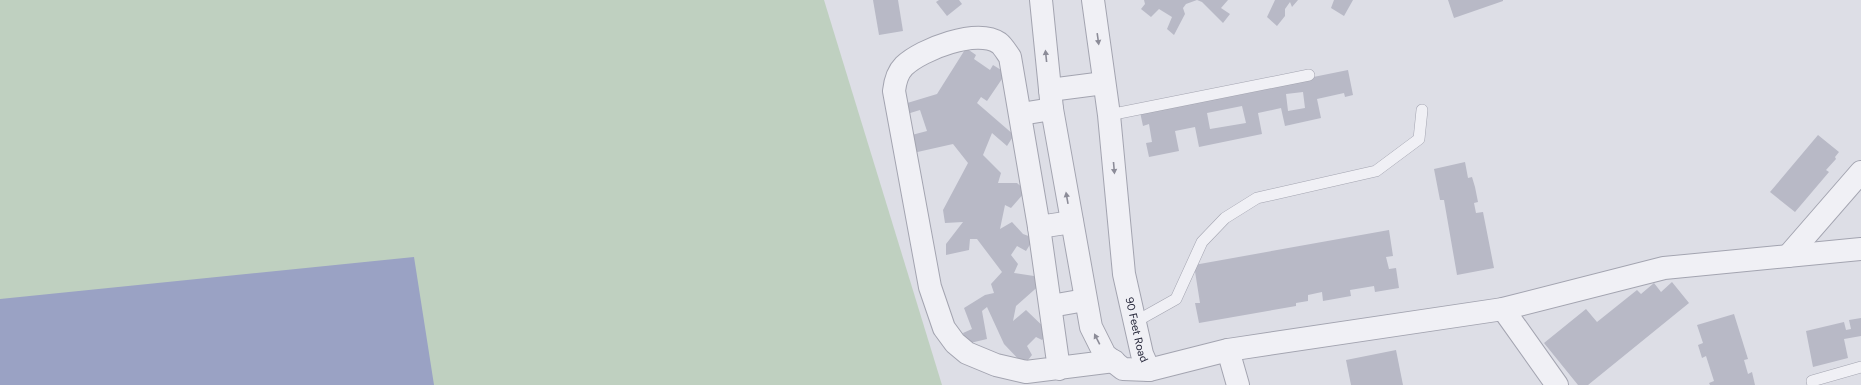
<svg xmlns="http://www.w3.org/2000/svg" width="1861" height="385" font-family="Figtree,sans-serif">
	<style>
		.green { fill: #bfd0c0 }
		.water { fill: #9aa2c4 }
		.building { fill: #b8b9c6; fill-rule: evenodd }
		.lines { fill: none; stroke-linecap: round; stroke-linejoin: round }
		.service-casing { stroke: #a3a4b0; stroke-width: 12 }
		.minor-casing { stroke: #a3a4b0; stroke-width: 24 }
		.tertiary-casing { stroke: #a3a4b0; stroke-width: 24 }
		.service { stroke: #f0f0f5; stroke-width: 11 }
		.minor { stroke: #f0f0f5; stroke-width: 22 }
		.tertiary { stroke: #f0f0f5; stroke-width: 22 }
		.oneway { fill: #8c8c98 }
		.labels { text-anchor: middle; stroke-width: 3.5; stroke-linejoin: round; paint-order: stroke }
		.street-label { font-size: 11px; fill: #28293c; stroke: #ededf4 }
	</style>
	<rect width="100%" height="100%" fill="#dddee6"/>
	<path class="green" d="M0 0H824L942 385H0Z"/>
	<path class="water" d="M414 257 434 385H0V299Z"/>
	<g class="building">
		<path d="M873 0H898L903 31 879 35Z"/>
		<path d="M939 0H959L962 4 947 16 936 2Z"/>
		<path d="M1144 0H1228L1221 8 1230 14 1223 23 1202 2 1197 0 1186 4 1183 8 1185 14 1174 35 1167 29 1172 17 1159 9 1151 17 1141 9 1145 4Z"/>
		<path d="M1275 0H1298L1292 7 1290 2 1285 9V16L1277 26 1267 17Z"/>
		<path d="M1334 0H1353L1344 16 1331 8Z"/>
		<path d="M1448 0H1503V1L1454 18Z"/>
		<path d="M966 48 976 55 974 59 990 70 993 65 1006 73 987 101 981 97 977 103 1014 135 1007 146 992 133 983 155 1001 173 998 183H1017L1026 191 1011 208 1005 205 1000 229 1012 222 1023 234 1034 238 1026 251 1017 246 1011 255 1018 264 1014 273 1034 276 1042 283 1016 306 1013 321 1026 310 1049 332 1042 340 1036 337 1027 346 1032 355 1024 365 1004 344 987 307 982 311 987 339 966 344 963 333 972 329 964 308 985 295 994 293 991 284 1002 272 977 239H970L969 250 946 255V244L963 222 945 223 943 210 968 163 953 144 913 153 908 136 927 131 920 110 907 114 904 104 937 94Z"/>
		<path d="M1348 70 1353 95 1345 97 1344 93 1317 99 1321 118 1285 126 1281 108 1258 113 1262 134 1199 147 1195 127 1175 131 1179 151 1149 157 1146 143 1152 142 1149 124 1143 126 1140 112ZM1303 92 1305 108 1288 111 1286 94ZM1242 106 1246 123 1210 129 1207 113Z"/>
		<path d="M1818 135 1839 152 1835 157 1836 159 1826 170 1829 172 1795 212 1770 192Z"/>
		<path d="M1465 162 1468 178 1472 177 1475 187 1478 202 1474 203 1476 213 1483 212 1494 268 1457 275 1444 200H1440L1434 169Z"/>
		<path d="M1389 230 1393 256 1386 257 1389 269 1396 268 1399 288 1375 292 1374 286 1350 290 1351 296 1323 301 1322 292 1308 295V301L1296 303V306L1199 323 1195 303H1200L1194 265Z"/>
		<path d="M1672 282 1689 303 1588 385H1578L1544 343 1586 309 1597 322 1637 290 1641 294 1654 283 1661 292Z"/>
		<path d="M1734 314 1748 359 1744 360 1748 374 1752 372 1755 385H1710L1709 383 1714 381 1706 356 1702 358 1698 345 1703 343 1697 325Z"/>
		<path d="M1861 318V336L1844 339 1848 358 1813 367 1806 331 1844 322 1846 330 1851 329 1849 320Z"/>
		<path d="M1396 350 1403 385H1351L1346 360Z"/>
	</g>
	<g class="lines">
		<g class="service-casing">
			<g id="service">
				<path d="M1109 115 1309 75"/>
				<path d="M1135 322 1176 299 1202 242 1225 218 1257 198 1376 171 1419 139 1422 110"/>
				<path d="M1813 385 1812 381 1861 367"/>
			</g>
		</g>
		<g class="minor-casing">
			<g id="minor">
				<path d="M1021 114 1052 109"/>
				<path d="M1039 227 1072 222"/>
				<path d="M1788 256 1861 172"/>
				<path d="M1051 306 1085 300"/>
				<path d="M1503 309 1557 385"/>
				<path d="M1228 350 1238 385"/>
				<path d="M1059 369 1039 227 1010 57C1007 53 1003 46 999 43 977 28 922 49 904 66 897 73 895 82 894 91L930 287 944 328 955 343 967 353 996 365 1026 372 1114 361"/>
			</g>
		</g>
		<g class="tertiary-casing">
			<g id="tertiary">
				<path d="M1041 0 1052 109 1091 327 1105 355 1123 369 1149 370 1228 350 1503 309 1664 268 1861 249"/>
				<path id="s1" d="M1093 0 1109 115 1124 274 1142 354 1149 370"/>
				<path d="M1050 90 1104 83"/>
			</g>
		</g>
		<use href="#service" class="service"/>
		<use href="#minor" class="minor"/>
		<use href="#tertiary" class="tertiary"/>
	</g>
	<defs><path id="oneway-solid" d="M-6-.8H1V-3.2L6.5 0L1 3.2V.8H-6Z"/></defs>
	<g class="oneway">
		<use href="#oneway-solid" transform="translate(1098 39) rotate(82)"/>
		<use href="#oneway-solid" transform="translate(1046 56) rotate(-96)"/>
		<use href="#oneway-solid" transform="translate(1114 168) rotate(85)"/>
		<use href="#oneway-solid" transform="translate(1067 198) rotate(-100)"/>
		<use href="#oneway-solid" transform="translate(1097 339) rotate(-117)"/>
	</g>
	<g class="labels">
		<g class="street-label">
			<text dy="4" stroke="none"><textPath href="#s1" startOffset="333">90 Feet Road</textPath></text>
		</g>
	</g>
</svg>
